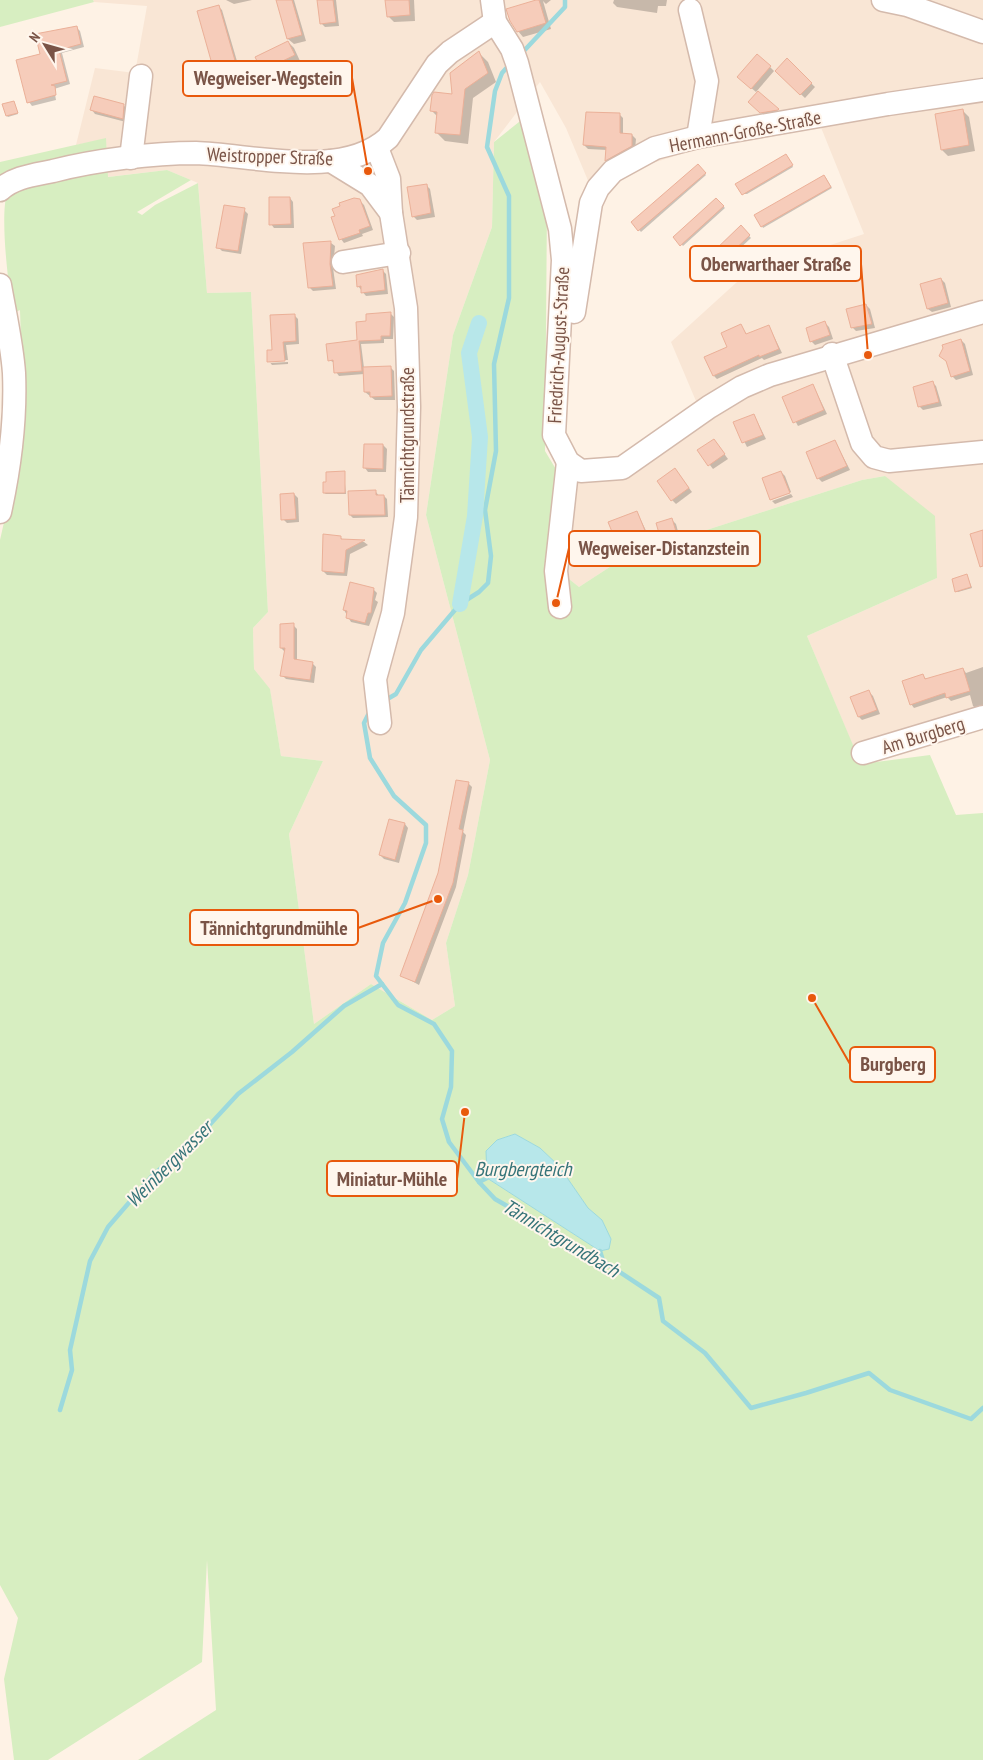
<svg xmlns="http://www.w3.org/2000/svg" width="983" height="1760" font-family="'PT Sans Narrow',sans-serif">
	<style>
		.residential { fill: #f9e6d5 }
		.green { fill: #d7eec1; fill-rule: evenodd }
		.water { fill: #b7e7ea; stroke: #9cd9dd }
		.shadow { fill: #0003 }
		.lines { fill: none; stroke-linecap: round; stroke-linejoin: round }
		.stream { stroke: #9cd9dd; stroke-width: 4.5 }
		.canal { stroke: #b7e7ea; stroke-width: 16 }
		.building { fill: #f6ccba; stroke: #ebb098 }
		.minor-casing { stroke: #d4baac; stroke-width: 25 }
		.minor { stroke: #fff; stroke-width: 22 }
		.labels { text-anchor: middle; stroke-width: 4; stroke-linejoin: round; paint-order: stroke }
		.street-label { font-size: 19px; fill: #7a5447; stroke: #fff6ed }
		.water-label { font-size: 20px; font-style: italic; fill: #367479; stroke: #fff6ed }
		.leader { fill: none; stroke: #e8590c; stroke-width: 2 }
		.callout-dot { fill: #e8590c; stroke: #fff6ed; stroke-width: 2 }
		.callout { fill: #fff6ed; stroke: #e8590c; stroke-width: 2 }
		.callout-label { font-size: 20px; text-anchor: middle; font-weight: bold; fill: #7a5447 }
	</style>
	<rect width="100%" height="100%" fill="#fef2e5"/>
	<path class="residential" d="M93 0H983V728L861 765 807 636 937 578 885 476 862 480 663 544 619 561 579 587 559 571 572 486 583 478 704 420 671 342 748 272 864 234 820 125 710 145 589 183 566 128 540 82 494 142 492 227 453 335 426 515 490 760 468 875 446 943 455 1006 432 1020 371 984 314 1024 289 834 323 761 281 756 270 690 254 669 253 628 268 612 251 292 207 293 198 183 167 170 107 177 106 139 76 145 95 68 135 73 147 6 94 2Z"/>
	<g class="green">
		<path d="M0 0H93L94 2 0 27Z"/>
		<path d="M524 118 547 206 545 451 557 471 559 571 579 587 619 561 663 544 862 480 885 476 935 516 937 578 807 636 861 764 930 755 956 815 983 813V1760H138L216 1710 207 1560 202 1662 48 1760H14L4 1679 18 1618 0 1585V540L24 434 20 310 13 313C8 283 0 217 7 193L0 181V162L106 138 108 177 167 170 191 180 137 212 142 215 155 205 198 183 207 293 251 292 268 612 253 628 254 669 270 689 281 756 323 761 289 834 314 1024 371 984 432 1020 455 1006 446 943 468 875 490 760 426 515 453 335 492 227 494 142ZM515 1134 540 1148 559 1166 588 1208 602 1220 611 1239 608 1249 600 1251 487 1178 497 1140Z"/>
	</g>
	<path class="water" d="M515 1134 540 1148 559 1166 588 1208 602 1220 611 1239 609 1249 600 1251 487 1178 486 1151 497 1140Z"/>
	<g class="shadow">
		<path d="M226 0H252L234 4Z"/>
		<path d="M278 0H294L306 41 294 44 288 39Z"/>
		<path d="M318 0H336L339 26 325 27 321 23Z"/>
		<path d="M387 0H414L415 21 394 22 388 16Z"/>
		<path d="M540 0H551L546 4 543 1 551 29 523 37 518 31 508 10Z"/>
		<path d="M614 0H667L666 6H658L657 13 617 7 613 3Z"/>
		<path d="M219 7 222 10 239 68 219 74 215 70Z"/>
		<path d="M76 27 80 31 84 47 62 53 70 84 54 89 56 100 32 106 29 102 42 55Z"/>
		<path d="M288 42 294 48 300 61 269 76 263 70Z"/>
		<path d="M479 53 488 62 496 82 473 98 468 144 445 141 436 132 438 117 432 111 454 96Z"/>
		<path d="M787 60 815 87 805 98 776 71Z"/>
		<path d="M770 67 774 71 756 92 743 81Z"/>
		<path d="M759 93 780 113 765 116 754 106Z"/>
		<path d="M14 102 18 114 8 117 7 116Z"/>
		<path d="M124 106 128 109 126 122 95 114 92 110Z"/>
		<path d="M963 111 969 117 975 151 948 156 942 150Z"/>
		<path d="M619 114 623 118V134L632 135 636 139 635 150 610 164 606 161 607 150 588 149 584 145Z"/>
		<path d="M788 157 793 167 747 194H743Z"/>
		<path d="M698 166 706 175 641 232 632 222Z"/>
		<path d="M826 178 832 188 763 228 762 226Z"/>
		<path d="M426 185 430 189 435 217 417 220 413 216Z"/>
		<path d="M290 198 293 202 294 228H274L271 224Z"/>
		<path d="M716 199 725 208 683 246 675 237Z"/>
		<path d="M359 200 364 205 373 230 362 234 363 236 344 243 341 239Z"/>
		<path d="M244 210 248 214 241 254 222 251 218 247Z"/>
		<path d="M741 227 751 238 724 263 714 253Z"/>
		<path d="M331 243 335 246 333 268 336 289 313 291 309 287 304 244Z"/>
		<path d="M382 270 386 274 388 294 366 296 358 286Z"/>
		<path d="M941 279 945 283 951 307 932 312 928 309Z"/>
		<path d="M866 305 870 309 875 328 856 331 852 327Z"/>
		<path d="M391 314 394 317 393 339H384V343L361 344 364 368 390 367 394 371 395 400H375L365 392 364 374 339 376 336 372 335 363 329 360 358 341 368 323Z"/>
		<path d="M294 315 298 319 299 344 286 345 288 360H270V363L288 362V364L272 365 269 361Z"/>
		<path d="M825 323 829 327 833 339 815 345 811 341Z"/>
		<path d="M741 325 747 335 769 326 782 353 764 360 762 358 717 379 714 376Z"/>
		<path d="M961 340 965 344 973 375 956 380 952 376Z"/>
		<path d="M932 382 936 386 942 406 923 410 920 407Z"/>
		<path d="M813 385 827 414 798 426 783 398Z"/>
		<path d="M754 415 766 439 747 447 735 423Z"/>
		<path d="M714 440 728 459 713 469 699 451Z"/>
		<path d="M835 441 850 470 822 482 818 478Z"/>
		<path d="M383 445 387 449 386 472H368L365 468Z"/>
		<path d="M675 469 692 492 676 504 672 500Z"/>
		<path d="M781 472 785 476 791 492 771 500 764 478Z"/>
		<path d="M344 473 346 494H326L324 493Z"/>
		<path d="M376 492 379 496H384L387 499 388 517 353 518 350 515Z"/>
		<path d="M294 494 298 498 299 522 287 523 283 519Z"/>
		<path d="M791 494 793 497 775 504 772 501Z"/>
		<path d="M637 512 649 537 622 547 618 544Z"/>
		<path d="M672 520 676 524 680 539 666 543 662 539Z"/>
		<path d="M340 537 343 540 364 542 368 545 350 554 347 576 327 575 323 571Z"/>
		<path d="M967 575 972 588 958 592 956 591Z"/>
		<path d="M373 589 377 593 375 600 378 602 369 626 351 622 344 610Z"/>
		<path d="M293 625 297 629V661L312 663 316 667 314 683 286 679 282 675 285 652 281 648Z"/>
		<path d="M983 667V709H977L973 706 970 695 951 701 947 697 914 708 911 704 923 676 927 680 963 669 966 673Z"/>
		<path d="M869 692 873 696 880 714 862 720 859 717Z"/>
		<path d="M468 783 472 787 463 832 466 835 456 887 419 985 401 975 440 874Z"/>
		<path d="M405 824 408 828 399 863 384 859 380 855Z"/>
	</g>
	<g class="lines">
		<g class="stream">
			<path d="M521 54 565 7V0"/>
			<path d="M384 701 396 694 421 650 460 604 479 592 488 583 491 556 485 510 496 451 494 364 509 298V196L487 147 495 91 502 73 510 64"/>
			<path d="M371 709 364 723 370 758 394 796 426 825V843L405 903 383 943 376 976 398 1005 434 1024 452 1051 451 1087 442 1119 449 1142 479 1182 495 1199 603 1261 659 1298 663 1321 705 1353 751 1408 806 1393 869 1373 890 1390 971 1419 983 1408"/>
			<path d="M479 1182 487 1178"/>
			<path d="M600 1251 603 1261"/>
			<path d="M60 1410 72 1370 70 1350 90 1261 108 1227 152 1176 202 1133 238 1094 292 1052 344 1006 382 984"/>
		</g>
		<path class="canal" d="M460 604 475 516 480 437 469 353 479 323"/>
	</g>
	<g class="building">
		<path d="M276 0H292L302 35 287 39Z"/>
		<path d="M317 0H333L336 22 320 24Z"/>
		<path d="M385 0H409L410 15 387 17Z"/>
		<path d="M536 0H539L546 23 517 32 510 21 506 9Z"/>
		<path d="M219 5 236 64 214 71 197 11Z"/>
		<path d="M77 26 81 44 59 50 67 81 51 85 55 86 56 95 27 103 16 60 40 54 35 34Z"/>
		<path d="M288 41 295 55 262 71 255 57Z"/>
		<path d="M479 51 488 73 465 89 460 135 435 133 437 112 430 111 432 95 434 92 452 94 450 73Z"/>
		<path d="M757 54 771 66 751 89 737 77Z"/>
		<path d="M787 58 812 83 800 95 775 71Z"/>
		<path d="M758 91 779 109 778 110 760 113 748 102Z"/>
		<path d="M94 96 124 104 123 119 90 110Z"/>
		<path d="M14 101 18 113 6 116 2 104Z"/>
		<path d="M963 109 969 145 941 150 935 114Z"/>
		<path d="M586 112 620 113V133L632 134V146L605 161 606 147 583 145Z"/>
		<path d="M786 154 793 165 742 195 735 184Z"/>
		<path d="M698 164 706 173 638 231 631 222Z"/>
		<path d="M824 175 831 187 761 227 754 215Z"/>
		<path d="M427 184 431 213 412 217 407 187Z"/>
		<path d="M269 197H290L291 224 269 225Z"/>
		<path d="M354 198 360 199 370 226 359 230 360 233 339 240 331 217 335 216 332 209 340 206 339 203Z"/>
		<path d="M716 198 724 206 680 246 673 237Z"/>
		<path d="M224 205 245 208 238 251 216 248Z"/>
		<path d="M741 225 750 235 722 262 712 253Z"/>
		<path d="M331 241 330 264 333 286 308 288 303 243Z"/>
		<path d="M383 269 385 290 361 293V286L357 287 356 275Z"/>
		<path d="M941 278 948 303 927 309 920 284Z"/>
		<path d="M866 304 872 324 851 328 846 309Z"/>
		<path d="M391 312 390 336H381V340L359 341 362 371 334 373 333 360 328 361 326 344 357 340 356 322 366 321V314Z"/>
		<path d="M295 314 296 341 283 342 285 361 267 362V350H272L270 315Z"/>
		<path d="M825 321 830 335 810 342 806 328Z"/>
		<path d="M741 324 746 334 769 325 779 349 759 357V355L713 376 704 357 727 347 721 333Z"/>
		<path d="M961 339 970 371 951 377 946 361 939 356 943 348 942 345Z"/>
		<path d="M391 366 392 396 370 397V392H364L363 367Z"/>
		<path d="M933 381 939 402 918 407 913 387Z"/>
		<path d="M813 384 824 410 793 423 782 397Z"/>
		<path d="M754 414 763 435 742 443 733 422Z"/>
		<path d="M714 439 725 454 708 466 697 450Z"/>
		<path d="M835 440 847 466 817 479 806 452Z"/>
		<path d="M364 444H383V469L363 468Z"/>
		<path d="M675 468 689 488 671 501 657 481Z"/>
		<path d="M345 471V493H323V482H326V472Z"/>
		<path d="M781 471 790 493 770 500 762 478Z"/>
		<path d="M376 490V495H384L385 515H349L348 491Z"/>
		<path d="M294 493 296 519 281 520 280 494Z"/>
		<path d="M637 511 646 533 617 544 608 522Z"/>
		<path d="M672 518 677 535 661 540 656 523Z"/>
		<path d="M983 530V566L980 567 970 534Z"/>
		<path d="M323 534 341 536V539L365 540 346 550 344 573 322 571Z"/>
		<path d="M967 574 971 587 955 592 952 579Z"/>
		<path d="M350 582 374 588 371 613H368L365 623 346 618 347 611 343 610Z"/>
		<path d="M294 623V659L313 662 310 680 280 676 285 648H280V624Z"/>
		<path d="M963 668 970 691 946 698 945 693 910 705 902 681 923 674 925 679Z"/>
		<path d="M869 690 877 710 858 717 850 697Z"/>
		<path d="M456 780 469 782 459 829 463 830 453 883 415 982 400 976 438 873Z"/>
		<path d="M389 819 405 823 395 860 379 855Z"/>
	</g>
	<g class="lines">
		<g class="minor-casing">
			<g id="minor">
				<path d="M492 0 495 22 512 49 517 63 560 229 563 260 554 435 568 462 581 471 622 468 709 407 742 387 770 375 983 312"/>
				<path d="M883 0 907 5 983 32"/>
				<path d="M690 10 707 81 698 137"/>
				<path d="M377 148 389 179 391 213 406 308 409 407 406 517 393 613 375 679 380 723"/>
				<path d="M131 158 141 76"/>
				<path d="M331 161 370 185 391 213"/>
				<path d="M0 190C14 177 34 175 53 171 95 160 153 153 196 153 253 155 342 180 388 138L437 64 450 52 495 22"/>
				<path d="M343 262 399 253"/>
				<path d="M0 285C5 314 12 344 14 373 16 420 10 466 0 512"/>
				<path d="M574 312 591 203 598 188 613 171 655 148 698 137 888 104 983 90"/>
				<path d="M832 354 862 443 874 457 889 461 983 452"/>
				<path d="M560 607 556 571 568 462"/>
				<path d="M863 753 983 717"/>
			</g>
		</g>
		<use href="#minor" class="minor"/>
	</g>
	<g class="labels">
		<g class="street-label">
			<text transform="translate(745 131) rotate(-11)" y="7">Hermann-Große-Straße</text>
			<text transform="translate(270 156) rotate(2)" y="7">Weistropper Straße</text>
			<text transform="translate(558 345) rotate(-87)" y="7">Friedrich-August-Straße</text>
			<text transform="translate(407 435) rotate(-90)" y="7">Tännichtgrundstraße</text>
			<text transform="translate(923 735) rotate(-17)" y="7">Am Burgberg</text>
		</g>
		<g class="water-label">
			<text transform="translate(169 1164) rotate(-45)" y="7">Weinbergwasser</text>
			<text x="523" y="1176">Burgbergteich</text>
			<text transform="translate(561 1238) rotate(31)" y="7">Tännichtgrundbach</text>
		</g>
	</g>
	<path class="leader" d="M368 171L352 78M868 355L861 264M556 603L569 548M438 899L358 928M812 998L850 1064M465 1112L457 1179"/>
	<g class="callout-dot">
		<circle cx="368" cy="171" r="5"/>
		<circle cx="868" cy="355" r="5"/>
		<circle cx="556" cy="603" r="5"/>
		<circle cx="438" cy="899" r="5"/>
		<circle cx="812" cy="998" r="5"/>
		<circle cx="465" cy="1112" r="5"/>
	</g>
	<g class="callout">
		<rect x="183" y="61" width="169" height="35" rx="5"/>
		<rect x="690" y="246" width="171" height="35" rx="5"/>
		<rect x="569" y="531" width="191" height="35" rx="5"/>
		<rect x="190" y="910" width="168" height="35" rx="5"/>
		<rect x="850" y="1047" width="85" height="35" rx="5"/>
		<rect x="327" y="1161" width="130" height="35" rx="5"/>
	</g>
	<g class="callout-label">
		<text x="268" y="85">Wegweiser-Wegstein</text>
		<text x="776" y="271">Oberwarthaer Straße</text>
		<text x="664" y="555">Wegweiser-Distanzstein</text>
		<text x="274" y="935">Tännichtgrundmühle</text>
		<text x="893" y="1071">Burgberg</text>
		<text x="392" y="1186">Miniatur-Mühle</text>
	</g>
	<g transform="translate(45 45) rotate(307)" stroke="#fff6ed" stroke-width="4" paint-order="stroke">
	<path d="M0-4L9 19L0 12L-9 19Z" fill="#7a5447"/>
	<text y="-8" font-size="14" font-weight="bold" text-anchor="middle" fill="#7a5447">N</text>
	</g>
</svg>
